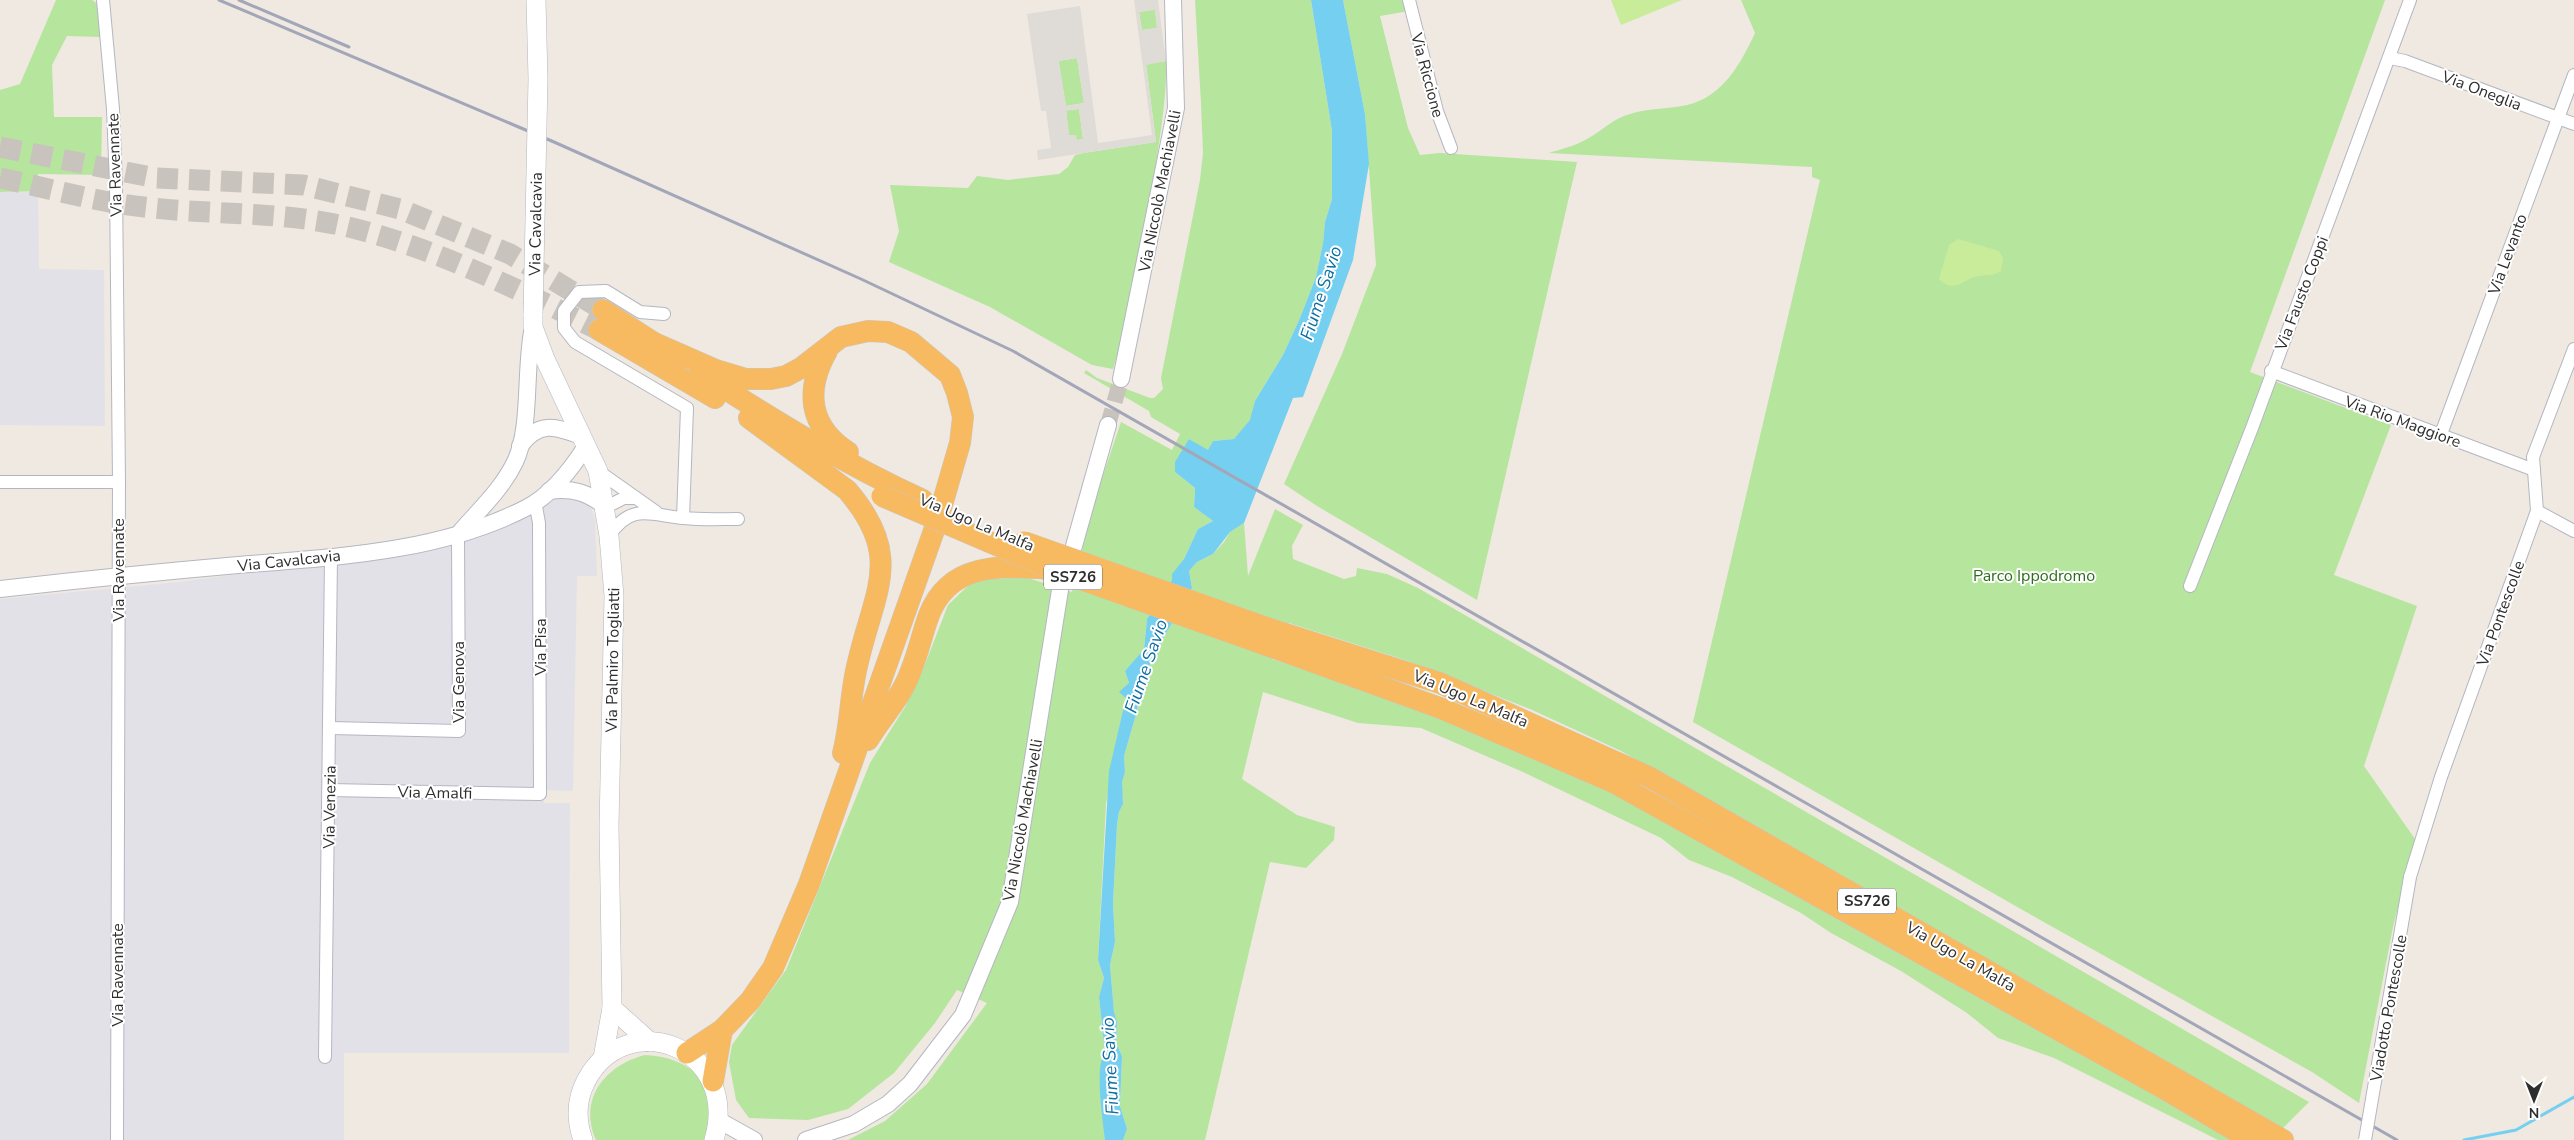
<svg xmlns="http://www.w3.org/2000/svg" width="2574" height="1140" font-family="'Nunito Sans',sans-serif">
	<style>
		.industrial { fill: #e3e1e8 }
		.green { fill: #b6e59e }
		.pitch { fill: #c9ec9a }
		.plaza { fill: #dfdcd8; fill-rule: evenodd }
		.water { fill: #75cff0 }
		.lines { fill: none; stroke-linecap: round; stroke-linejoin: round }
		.stream { stroke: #75cff0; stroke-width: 3 }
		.tertiary-tunnel { stroke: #c8c4bd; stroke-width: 16; stroke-dasharray: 16 8; stroke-linecap: butt }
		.trunk-tunnel { stroke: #c8c4bd; stroke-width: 21; stroke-dasharray: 21 11; stroke-linecap: butt }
		.minor-casing { stroke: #b4b7c1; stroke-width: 14 }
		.tertiary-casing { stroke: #b4b7c1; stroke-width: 18 }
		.secondary-casing { stroke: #b4b7c1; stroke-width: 20 }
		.trunk-casing { stroke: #c9c9c9; stroke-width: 22 }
		.minor { stroke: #fff; stroke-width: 12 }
		.tertiary { stroke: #fff; stroke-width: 16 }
		.secondary { stroke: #fff; stroke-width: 19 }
		.trunk { stroke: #f8ba60; stroke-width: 21 }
		.rail { stroke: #a3a6b8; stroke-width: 3 }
		.minor-bridge-casing { stroke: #b4b7c1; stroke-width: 14; stroke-linecap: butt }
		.secondary-bridge-casing { stroke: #b4b7c1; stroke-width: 20; stroke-linecap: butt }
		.trunk-bridge-casing { stroke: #c9c9c9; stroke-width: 22; stroke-linecap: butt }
		.minor-bridge { stroke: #fff; stroke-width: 12 }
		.secondary-bridge { stroke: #fff; stroke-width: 19 }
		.trunk-bridge { stroke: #f8ba60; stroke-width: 21 }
		.labels { text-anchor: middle; stroke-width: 4; stroke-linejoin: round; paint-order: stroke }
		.shield { fill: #fff; stroke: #6d6d6d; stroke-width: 1 }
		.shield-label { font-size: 15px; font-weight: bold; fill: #2e2e2e }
		.street-label { font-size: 16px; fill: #2e2e2e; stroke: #fff }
		.park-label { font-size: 16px; fill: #2c6e1b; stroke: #fff }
		.water-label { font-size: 18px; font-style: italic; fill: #0d6fa3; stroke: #fff }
	</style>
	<rect width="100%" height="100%" fill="#efe9e1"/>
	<g class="industrial">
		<path d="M38 191 39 269 104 270 105 426 0 425V192Z"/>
		<path d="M566 496 580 499 590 505 595 519 597 576H577L573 791 544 790V803H570L569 1053H344V1140H0V599L179 582 449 546 481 537 523 519 554 500Z"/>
	</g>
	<g class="green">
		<path d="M56 0H92C105 7 101 25 101 37L67 36 52 65 54 117H102L101 175 38 174V191L0 192V90L20 84Z"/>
		<path d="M1195 0H1311L1332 131V199L1325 222 1323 243 1316 277 1300 318 1283 355 1255 401 1251 420 1234 439 1213 441 1208 451 1189 439 1175 472 1195 488 1194 507 1213 521 1198 529 1184 559 1173 574 1172 580 1147 619 1144 649 1125 671 1129 683 1106 804 1098 960 1104 978 1099 997 1105 1053 1100 1077 1105 1140H848L885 1121 927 1084 987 1003 957 990 935 1023 894 1073 848 1109 808 1120 749 1118 736 1100 729 1062 732 1045 786 970 870 763 905 707 922 672 948 605 974 580 1025 577 1072 592 1094 502 1121 422 1172 450 1180 434 1151 417 1149 411 1084 373 1086 370 1097 378 1150 398H1154L1163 389 1161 378 1200 180 1203 153 1201 103Z"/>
		<path d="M1343 0H1406L1409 11 1380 16 1408 128 1420 155 1440 153 1577 162 1477 600 1317 506 1284 484 1342 354 1376 265 1365 114Z"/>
		<path d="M1741 0H2385L2250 372 2391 425 2334 575 2417 606 2364 766 2415 839 2393 927 2359 1103 2312 1072 2042 921 1693 722 1820 180 1812 177V167L1549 153C1561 149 1575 146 1585 140 1599 133 1609 122 1624 116 1648 107 1665 110 1687 105 1723 97 1741 63 1755 33Z"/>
		<path d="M1155 9 1157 28 1142 30 1139 12Z"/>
		<path d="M1077 58 1084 103 1066 106 1058 61Z"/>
		<path d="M1166 61C1167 98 1160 134 1155 171 1145 238 1133 304 1113 369L1092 365 990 307 889 262 899 231 890 185 968 188 977 176 1008 180 1059 174 1068 167 1075 155 1083 153 1156 142 1146 64Z"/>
		<path d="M1079 109 1083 139 1077 140 1069 136 1066 110Z"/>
		<path d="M1275 509 1303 525 1292 546 1293 559 1344 579 1356 576 1357 568 1387 574 1418 588 2309 1102 2282 1129 1621 751 1530 709 1408 661 1289 623 1272 659 1429 711 1607 785 2234 1140H2218L2054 1058 1998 1038 1967 1013 1901 971 1831 933 1801 913 1732 877 1689 860 1661 838 1523 772 1421 728 1358 723 1263 692 1242 779 1297 815 1335 827 1334 840 1306 868 1270 862 1205 1140H1123L1127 1129 1120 1106 1122 1056 1116 1043 1117 1022 1114 1013 1110 965 1115 942 1113 904 1117 825 1119 812 1123 804 1121 782 1125 772 1124 756 1137 711 1138 697 1153 656 1192 588 1189 571 1197 562 1213 554 1224 542 1230 532 1244 523 1248 576Z"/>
		<path d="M645 1055C677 1056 711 1073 713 1110 713 1119 709 1131 707 1140H596C578 1098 606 1065 645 1055Z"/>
	</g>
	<g class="pitch">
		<path d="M1611 0H1682L1621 25Z"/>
		<path d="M1958 239 1999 251 2003 258 2001 271C1993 277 1984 274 1974 277 1961 282 1952 293 1939 279L1949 245Z"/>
	</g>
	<path class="plaza" d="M1134 0H1158L1166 61 1146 65 1156 142 1038 160 1037 150 1051 148 1046 111H1041L1027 14 1080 6 1098 143 1152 135ZM1155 10 1157 28 1142 30 1139 12ZM1077 58 1084 103 1066 106 1059 61ZM1079 109 1083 139 1077 140 1076 135H1069L1066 111Z"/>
	<path class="water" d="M1311 0H1343L1365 114 1369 164 1353 260 1303 397 1293 398 1244 523 1230 532 1213 554 1197 562 1189 571 1192 588 1153 656 1138 697 1137 711 1124 756 1125 772 1122 782 1123 804 1119 812 1117 825 1113 904 1115 942 1110 965 1114 1012 1117 1022 1116 1043 1122 1056 1120 1106 1127 1129 1123 1140H1105C1103 1122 1094 1065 1105 1053L1099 997 1104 978 1098 960 1109 771 1126 698 1119 692 1129 683 1125 671 1144 649 1147 619 1172 580V574L1184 559 1198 529 1213 521 1194 507 1195 488 1175 472V462L1189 439 1208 450 1213 441 1234 439 1250 420 1255 401 1283 355 1300 318 1316 277 1323 243 1325 222 1332 199V131Z"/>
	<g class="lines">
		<path class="stream" d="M2464 1140 2516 1130 2574 1097"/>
		<path class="tertiary-tunnel" d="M1108 425 1121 379"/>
		<g class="trunk-tunnel">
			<path d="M0 147 156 178 303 185 400 209 510 254 603 310"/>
			<path d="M0 178C48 188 96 202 144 207 211 215 278 211 344 226 434 247 517 289 599 330"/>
		</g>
		<g class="minor-casing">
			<g id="minor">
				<path d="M103 0 113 109 116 184 119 482 117 1140"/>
				<path d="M1409 0 1437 111 1451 148"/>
				<path d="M2390 58 2405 61 2574 124"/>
				<path d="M664 314 640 312 606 291 579 292 564 311V328L575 342 687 408 683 518"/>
				<path d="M2271 371 2534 470"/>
				<path d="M2441 434 2574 75"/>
				<path d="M598 471 656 512"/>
				<path d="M0 482H119"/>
				<path d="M606 507 624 498H636"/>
				<path d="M2537 511 2574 531"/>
				<path d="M609 536C632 501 652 516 684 518 702 520 720 519 738 519"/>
				<path d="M2190 586 2252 428 2410 0"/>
				<path d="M331 728 459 731 458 535"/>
				<path d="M329 790 540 794 539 523 535 501"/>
				<path d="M2410 877 2441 777 2537 511 2533 457 2574 349"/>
				<path d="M325 1057 331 557"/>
			</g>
		</g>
		<g class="tertiary-casing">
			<g id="tertiary">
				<path d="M1121 379 1176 108 1173 0"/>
				<path d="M520 446C539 421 554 426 581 436"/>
				<path d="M549 491C573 488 587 492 606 507"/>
				<path d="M461 531C480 509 502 489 515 462 532 427 524 367 533 327"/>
				<path d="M1074 546 1108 425"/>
				<path d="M0 589C79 580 158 572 238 565 334 557 438 553 526 508 550 496 572 468 586 446"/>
				<path d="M720 1121 754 1140"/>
				<path d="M806 1140 854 1124 888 1104 910 1084 963 1015 1010 902 1060 590"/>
			</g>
		</g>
		<g class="secondary-casing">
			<g id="secondary">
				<path d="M533 314V327L545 359 598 471 609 536 614 596 609 826 612 1008 603 1058"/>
				<path d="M612 1008 650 1042"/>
				<path d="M583 1140C576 1120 576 1100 586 1081 626 1005 741 1047 714 1140"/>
			</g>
		</g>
		<g class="trunk-casing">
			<g id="trunk">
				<path d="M603 310 662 348"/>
				<path d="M599 330 715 398"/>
				<path d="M650 341 716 370 746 379H771L786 376 801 368 841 337 868 331 888 332 911 342 950 375 957 393 963 417 960 443 937 522 809 884 773 968 750 1001 722 1030 687 1053"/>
				<path d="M827 351C805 390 808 426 848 452"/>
				<path d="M700 373C772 419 844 464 923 500"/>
				<path d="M749 418 847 490C904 556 875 589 858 662 850 692 851 723 843 753"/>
				<path d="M1267 628 1440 683 1649 777 2283 1140"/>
				<path d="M1269 646 1443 709 1613 782 2163 1088 2251 1140"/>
				<path d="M868 740C881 718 901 698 910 673 918 654 922 634 929 615 950 561 1002 566 1050 569"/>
				<path d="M713 1081 722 1030"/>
			</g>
		</g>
		<use href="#minor" class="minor"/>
		<use href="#tertiary" class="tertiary"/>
		<use href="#secondary" class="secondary"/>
		<use href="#trunk" class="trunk"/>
		<g class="rail">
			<path d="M219 0 554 142 861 279 1013 351 2397 1140"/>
			<path d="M239 0 349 47"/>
		</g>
		<g class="minor-bridge-casing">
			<path id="minor-bridge" d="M2365 1140 2410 877"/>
		</g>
		<g class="secondary-bridge-casing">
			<path id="secondary-bridge" d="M533 314 538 79 536 0"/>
		</g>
		<g class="trunk-bridge-casing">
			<g id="trunk-bridge">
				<path d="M882 496 1052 569 1269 646"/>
				<path d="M1024 542 1267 628"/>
			</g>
		</g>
		<use href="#minor-bridge" class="minor-bridge"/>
		<use href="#secondary-bridge" class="secondary-bridge"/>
		<use href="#trunk-bridge" class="trunk-bridge"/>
	</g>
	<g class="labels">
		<g class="shield">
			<rect x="1044" y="564.5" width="58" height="25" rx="4"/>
			<rect x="1838" y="888.5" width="58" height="25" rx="4"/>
		</g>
		<g class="shield-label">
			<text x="1073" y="582">SS726</text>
			<text x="1867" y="906">SS726</text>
		</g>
		<g class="street-label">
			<text transform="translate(1428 75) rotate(75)" y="6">Via Riccione</text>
			<text transform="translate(2482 90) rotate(21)" y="6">Via Oneglia</text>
			<text transform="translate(114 165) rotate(-92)" y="6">Via Ravennate</text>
			<text transform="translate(1159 191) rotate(-79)" y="6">Via Niccolò Machiavelli</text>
			<text transform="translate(535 224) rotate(-89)" y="6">Via Cavalcavia</text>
			<text transform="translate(2507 254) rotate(-70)" y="6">Via Levanto</text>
			<text transform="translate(2301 293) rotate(-69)" y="6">Via Fausto Coppi</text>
			<text transform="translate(2403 421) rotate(20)" y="6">Via Rio Maggiore</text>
			<text transform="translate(977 522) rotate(23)" y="6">Via Ugo La Malfa</text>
			<text transform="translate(289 560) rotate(-6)" y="6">Via Cavalcavia</text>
			<text transform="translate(118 570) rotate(-90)" y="6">Via Ravennate</text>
			<text transform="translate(2500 613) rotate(-70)" y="6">Via Pontescolle</text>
			<text transform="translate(540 647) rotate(-90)" y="6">Via Pisa</text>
			<text transform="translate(612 660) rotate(-89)" y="6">Via Palmiro Togliatti</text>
			<text transform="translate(458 682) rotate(-90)" y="6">Via Genova</text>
			<text transform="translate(1471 698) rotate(23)" y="6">Via Ugo La Malfa</text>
			<text transform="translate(435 792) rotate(1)" y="6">Via Amalfi</text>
			<text transform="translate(329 807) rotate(-89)" y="6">Via Venezia</text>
			<text transform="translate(1022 820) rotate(-80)" y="6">Via Niccolò Machiavelli</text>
			<text transform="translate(1961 956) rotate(30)" y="6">Via Ugo La Malfa</text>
			<text transform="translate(117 975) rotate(-90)" y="6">Via Ravennate</text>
			<text transform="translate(2388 1008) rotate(-80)" y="6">Viadotto Pontescolle</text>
		</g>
		<g class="park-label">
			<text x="2034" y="581">Parco Ippodromo</text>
		</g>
		<g class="water-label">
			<text transform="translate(1321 293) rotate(-72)" y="6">Fiume Savio</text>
			<text transform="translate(1146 666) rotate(-71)" y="6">Fiume Savio</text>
			<text transform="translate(1110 1066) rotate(-93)" y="6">Fiume Savio</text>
		</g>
	</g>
	<g transform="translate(2534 1100) rotate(180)" stroke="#ffffff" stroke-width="4" paint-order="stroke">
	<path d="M0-4L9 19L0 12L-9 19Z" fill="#2e2e2e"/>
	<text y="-8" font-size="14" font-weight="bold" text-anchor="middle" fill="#2e2e2e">N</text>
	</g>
</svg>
